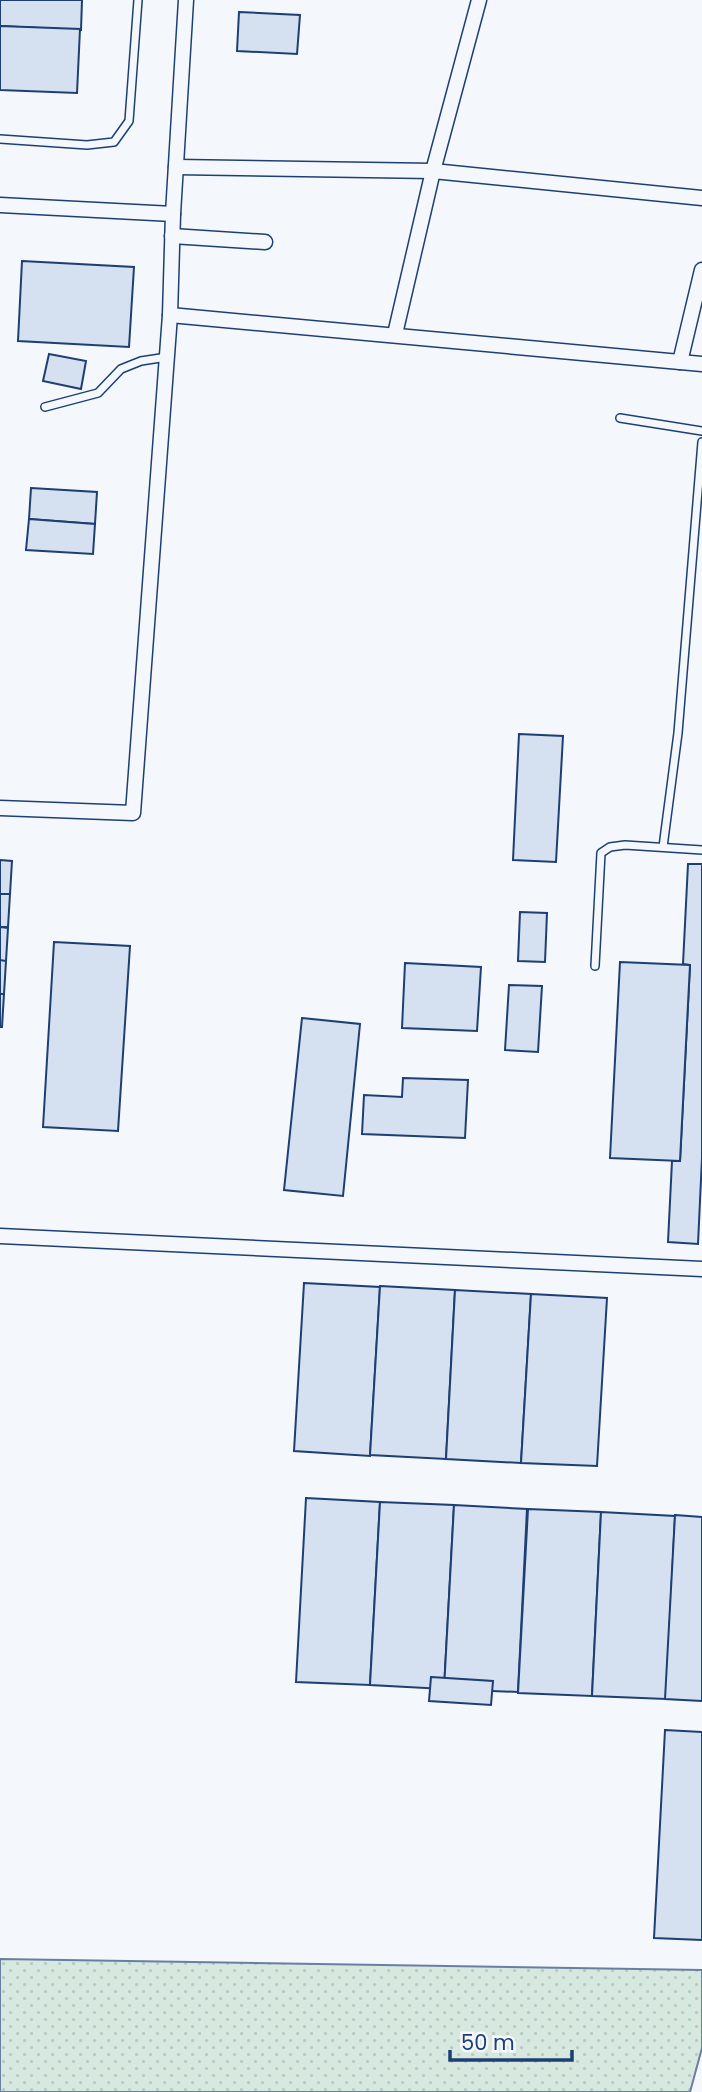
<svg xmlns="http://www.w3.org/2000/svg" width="702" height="2092" font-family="Poppins,sans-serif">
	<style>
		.grass { fill: url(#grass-dots); stroke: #687fa3; stroke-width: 2 }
		.building { fill: #d5e0f0; stroke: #1d3f73; stroke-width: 2 }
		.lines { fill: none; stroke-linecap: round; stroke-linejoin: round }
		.service-casing { stroke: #1d3f73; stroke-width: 10 }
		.minor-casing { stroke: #1d3f73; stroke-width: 17 }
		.service { stroke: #f4f7fb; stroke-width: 7 }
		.minor { stroke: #f4f7fb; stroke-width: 14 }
	</style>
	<defs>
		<pattern id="grass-dots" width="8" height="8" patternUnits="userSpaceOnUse" patternTransform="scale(1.75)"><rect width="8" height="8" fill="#d7e8df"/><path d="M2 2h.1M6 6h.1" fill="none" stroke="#b8c8c3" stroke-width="1.8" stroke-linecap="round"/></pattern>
	</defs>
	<rect width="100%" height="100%" fill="#f4f7fb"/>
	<path class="grass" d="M0 1959 702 1970V2048L690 2092H0Z"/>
	<g class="building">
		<path d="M0 0H82L81 30 0 26Z"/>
		<path d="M239 12 300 15 297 54 237 51Z"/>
		<path d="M0 26 80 29 77 93 0 90Z"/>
		<path d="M22 261 134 267 129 347 18 341Z"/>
		<path d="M49 354 86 361 81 389 43 381Z"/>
		<path d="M31 488 97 492 95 524 29 519Z"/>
		<path d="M29 519 95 524 93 554 26 550Z"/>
		<path d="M519 734 563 736 556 862 513 860Z"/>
		<path d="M0 860 12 861 10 894H0Z"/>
		<path d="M688 864H702V1158L698 1244 668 1242 672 1161H680L690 965 683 964Z"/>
		<path d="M0 894H10L8 927H0Z"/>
		<path d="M520 912 547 913 545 962 518 961Z"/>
		<path d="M0 927 8 928 6 961H0Z"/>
		<path d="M54 942 130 946 118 1131 43 1127Z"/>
		<path d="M0 960 6 961 4 994H0Z"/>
		<path d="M620 962 690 965 680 1161 610 1158Z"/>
		<path d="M405 963 481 967 477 1031 402 1028Z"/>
		<path d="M509 985 542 986 538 1052 505 1050Z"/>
		<path d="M0 994H4L2 1027H0Z"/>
		<path d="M302 1018 360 1024 343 1196 284 1190Z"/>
		<path d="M403 1078 468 1080 465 1138 362 1134 364 1095 402 1097Z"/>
		<path d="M304 1283 380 1287 370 1456 294 1451Z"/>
		<path d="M380 1286 455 1290 446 1459 370 1455Z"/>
		<path d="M455 1290 531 1294 521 1463 446 1459Z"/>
		<path d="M531 1294 607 1298 597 1466 521 1463Z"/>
		<path d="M306 1498 380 1502 370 1685 296 1682Z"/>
		<path d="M380 1502 454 1505 444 1689 370 1685Z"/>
		<path d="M454 1505 527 1509 518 1692 444 1689Z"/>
		<path d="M528 1509 601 1512 592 1696 518 1693Z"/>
		<path d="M601 1512 675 1516 666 1699 592 1696Z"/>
		<path d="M675 1515 702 1517V1701L665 1699Z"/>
		<path d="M431 1677 493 1681 491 1705 429 1701Z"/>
		<path d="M665 1730 702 1732V1940L654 1938Z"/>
	</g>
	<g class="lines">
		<g class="service-casing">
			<g id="service">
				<path d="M0 139 87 145 114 142 129 121 138 0"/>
				<path d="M45 407 98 393 121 369 141 361 167 357"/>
				<path d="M620 418 702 431"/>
				<path d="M663 847 678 733 702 442"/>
				<path d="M595 966 601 853 610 847 625 845 702 850"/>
			</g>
		</g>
		<g class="minor-casing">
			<g id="minor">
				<path d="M176 167 433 171 702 198"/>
				<path d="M0 205 173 214"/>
				<path d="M172 236 265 242"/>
				<path d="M170 315 702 364"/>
				<path d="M395 334 433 171 479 0"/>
				<path d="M680 362 702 270"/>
				<path d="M0 808 133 813 170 315 173 214 186 0"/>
				<path d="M0 1236 702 1269"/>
			</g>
		</g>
		<use href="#service" class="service"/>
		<use href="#minor" class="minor"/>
	</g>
	<path d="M450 2050v10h122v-10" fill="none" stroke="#1d3f73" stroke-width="3.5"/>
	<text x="461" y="2050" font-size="21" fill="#1d3f73" stroke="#f4f7fb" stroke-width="5" paint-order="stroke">50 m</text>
</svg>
